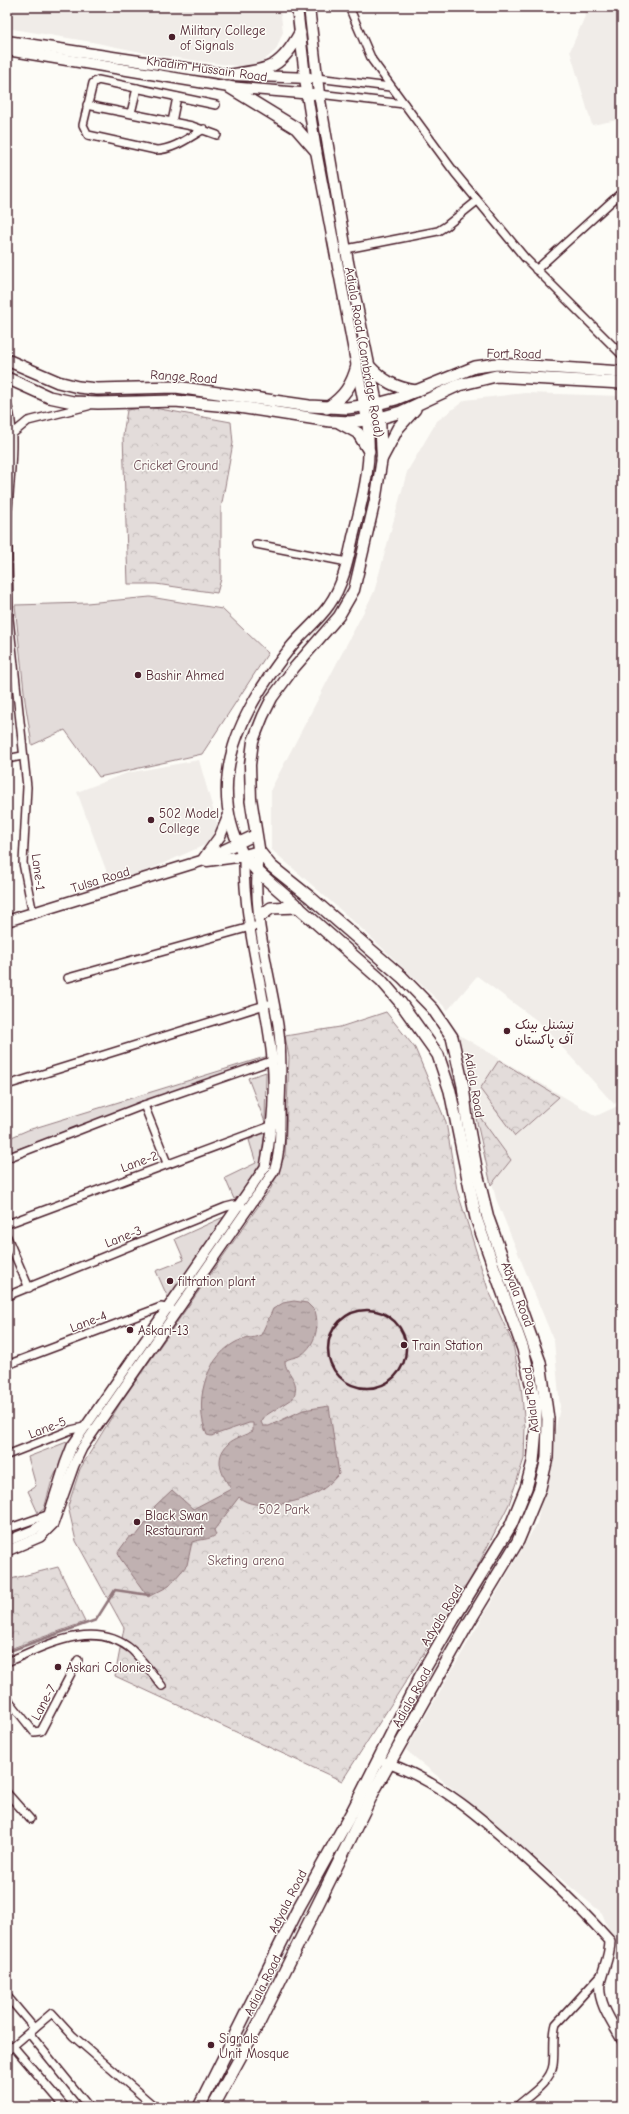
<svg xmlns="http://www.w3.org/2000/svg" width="629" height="2114" font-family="'Comic Neue','Playpen Sans Arabic',sans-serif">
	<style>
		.built { fill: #f0ece8 }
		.grass { fill: #e3dcda; stroke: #967e82 }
		.forest { fill: url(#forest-crowns); stroke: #967e82 }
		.water { fill: url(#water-ripples); stroke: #91777b }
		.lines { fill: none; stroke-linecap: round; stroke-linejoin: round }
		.stream { stroke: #91777b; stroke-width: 2.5 }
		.minor-casing { stroke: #4a1f2b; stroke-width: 10 }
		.tertiary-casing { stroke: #4a1f2b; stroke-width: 12 }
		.secondary-casing { stroke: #4a1f2b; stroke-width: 13 }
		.primary-casing { stroke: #4a1f2b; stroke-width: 14 }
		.minor { stroke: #fdfcf7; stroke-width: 7 }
		.tertiary { stroke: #fdfcf7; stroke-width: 9 }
		.secondary { stroke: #fdfcf7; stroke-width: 10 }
		.primary { stroke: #fdfcf7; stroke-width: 11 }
		.rail { stroke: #4a1f2b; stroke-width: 2.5 }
		.poi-dot { fill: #4a1f2b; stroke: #fdfcf7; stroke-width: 1.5 }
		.labels { text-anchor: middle; stroke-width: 3; stroke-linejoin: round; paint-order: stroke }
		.poi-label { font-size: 13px; fill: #4a1f2b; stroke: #fdfcf7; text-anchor: start }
		.street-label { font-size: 13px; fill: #4a1f2b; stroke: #fdfcf7 }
		.park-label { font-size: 13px; fill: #704e57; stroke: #fdfcf7 }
	</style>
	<defs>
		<pattern id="forest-crowns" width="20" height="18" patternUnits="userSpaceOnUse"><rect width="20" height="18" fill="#e3dcda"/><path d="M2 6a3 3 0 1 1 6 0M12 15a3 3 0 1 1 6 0" fill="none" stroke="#c4bcbb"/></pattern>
		<pattern id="water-ripples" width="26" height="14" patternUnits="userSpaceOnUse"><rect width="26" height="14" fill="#c0b1b1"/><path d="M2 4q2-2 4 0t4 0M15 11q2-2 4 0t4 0" fill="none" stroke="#9e8f90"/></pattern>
	</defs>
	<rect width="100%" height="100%" fill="#fdfcf7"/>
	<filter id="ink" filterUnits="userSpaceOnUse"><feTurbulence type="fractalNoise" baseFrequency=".025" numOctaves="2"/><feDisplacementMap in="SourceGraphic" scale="8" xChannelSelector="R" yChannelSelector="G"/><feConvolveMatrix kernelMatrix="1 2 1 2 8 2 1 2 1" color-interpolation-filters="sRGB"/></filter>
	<g filter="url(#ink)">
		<g class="built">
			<path d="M7 7H280L283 32 276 50 261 63 243 67 156 55 92 42 7 28Z"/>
			<path d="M584 7H622V119L592 125 570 51 586 14Z"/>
			<path d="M525 393 622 396V1098L614 1104 539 1022 477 976 448 1010 361 928 271 849V789L374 592 407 472 437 421 465 400Z"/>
			<path d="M199 760 218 827 205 845 112 886 77 792 127 773Z"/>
			<path d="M456 1033 596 1116 622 1104V1962L602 1913 406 1750 537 1523 560 1407 554 1341 496 1199Z"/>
		</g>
		<g class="grass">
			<path d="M150 597 222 609 268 653 202 754 99 777 65 730 32 745 25 701 15 605 87 603Z"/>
			<path d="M268 1056 267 1058 7 1153V1139L28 1130Z"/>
			<path d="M266 1072 265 1122 248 1078Z"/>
			<path d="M265 1132 260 1165 238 1197 234 1199 225 1178 256 1163 249 1140Z"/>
			<path d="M228 1215 168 1298 156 1271 184 1260 175 1239Z"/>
			<path d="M72 1440 52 1480 44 1509 38 1513 28 1491 36 1486 28 1457Z"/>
		</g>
		<g class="forest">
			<path d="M149 407 231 422 233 443 221 508V579L217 593 156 584H128L123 435 127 410Z"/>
			<path d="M386 1012 415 1048 446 1122 457 1190 488 1289 513 1344 521 1386 525 1427 524 1459 509 1504 470 1581 342 1781 115 1676 124 1628 76 1541 68 1506 80 1469 121 1402 271 1188 285 1155 289 1057 285 1036 340 1027Z"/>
			<path d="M499 1060 559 1097 515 1136 480 1089Z"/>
			<path d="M474 1109 511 1160 491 1185Z"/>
			<path d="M58 1567 85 1622 7 1650V1580Z"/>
		</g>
		<path class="water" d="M294 1301 307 1303 315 1311C320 1327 315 1347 299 1356 294 1358 289 1358 285 1361 285 1374 302 1380 293 1398L265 1416 261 1422 263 1426H269L303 1410 329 1406 339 1474C334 1479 329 1485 323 1489 306 1502 255 1513 239 1497L214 1530 216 1535C209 1540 201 1539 192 1542L187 1565 169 1586 148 1597 120 1558 118 1552 129 1537 136 1536 152 1515 155 1506 172 1490 193 1509 231 1489C222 1475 213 1459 228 1444 234 1438 246 1435 253 1431V1423H249L211 1436 207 1435C194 1404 204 1360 234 1343 242 1338 252 1339 261 1335L273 1309 283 1303Z"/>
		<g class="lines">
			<path class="stream" d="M7 1652 96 1620 115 1590 149 1595"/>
			<g class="minor-casing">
				<g id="minor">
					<path d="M349 7 372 60 455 173 525 258 622 355"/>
					<path d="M317 78 390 87"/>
					<path d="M319 94 404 104"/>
					<path d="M87 105 192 126 217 135"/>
					<path d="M131 113 137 88"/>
					<path d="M172 122 177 97"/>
					<path d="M204 129C190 137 173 150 156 150L88 135 83 125 84 121 93 83 98 80 216 105"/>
					<path d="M346 249 438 231 446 226 477 201"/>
					<path d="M536 270 622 192"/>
					<path d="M7 405C17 427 9 485 8 511 7 547 9 583 9 618L7 619"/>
					<path d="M11 435 28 421 88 406"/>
					<path d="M256 544 347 562"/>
					<path d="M9 618 27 787 23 863 33 914"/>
					<path d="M7 759 22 756"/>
					<path d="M68 978 254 926"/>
					<path d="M7 1085 268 1004"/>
					<path d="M144 1105 167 1163"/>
					<path d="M7 1158 144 1105 277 1059"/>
					<path d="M7 1224 276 1124"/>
					<path d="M7 1237 29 1288"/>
					<path d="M7 1296 226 1207 234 1205 242 1206"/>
					<path d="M7 1365 161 1307 171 1309"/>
					<path d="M7 1455 71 1430 88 1426"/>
					<path d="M7 1529 50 1514"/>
					<path d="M7 1662C45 1646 94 1618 132 1650 143 1661 152 1673 162 1686"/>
					<path d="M7 1698 34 1732 41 1731 78 1660"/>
					<path d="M7 1793 30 1819"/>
					<path d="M7 1996 34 2028"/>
					<path d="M29 2033 89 2107"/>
					<path d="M13 2046 65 2107"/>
					<path d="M7 2051 52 2013 73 2036 155 2107"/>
					<path d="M516 2107C527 2097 551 2082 553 2065 555 2052 552 2038 556 2024L602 1974"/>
				</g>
			</g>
			<g class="tertiary-casing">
				<g id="tertiary">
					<path d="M7 1541 34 1530 43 1524 49 1514 65 1464 72 1446 265 1167C272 1132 275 1093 272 1058 265 990 243 925 244 856"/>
					<path d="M7 1551 40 1537 53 1524 74 1465 82 1448 274 1171C281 1151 280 1126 280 1105 281 1078 282 1051 278 1025 269 968 250 909 259 851"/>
					<path d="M384 1762C440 1780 486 1822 528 1860 557 1886 585 1913 610 1941 610 1956 603 1969 600 1983 597 2002 613 2024 622 2040"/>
				</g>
			</g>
			<g class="secondary-casing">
				<g id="secondary">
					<path d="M7 41 231 75 310 78"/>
					<path d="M7 50 229 87 313 94"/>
					<path d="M251 801 250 765 253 741 263 716 272 698 294 668 339 616 354 590 376 496 382 458 380 418 348 262 319 94 309 7"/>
					<path d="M244 856C203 780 242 709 290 648 302 633 318 621 329 605 343 586 348 560 353 537 363 497 373 462 367 420L316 151 307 94 297 7"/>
					<path d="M204 858 220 836 228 817"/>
					<path d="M207 861 237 857 259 851"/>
					<path d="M7 921 201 861 255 835"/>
				</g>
			</g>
			<g class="primary-casing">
				<g id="primary">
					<path d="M231 75C270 69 280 69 300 33"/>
					<path d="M229 87 296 128 316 151"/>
					<path d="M7 360 58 382 78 387 97 389 176 387 309 406 347 408 377 404 396 399 475 367 497 364 622 372"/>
					<path d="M369 366C383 381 396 388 416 391"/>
					<path d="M7 378 49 397 73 402 98 403 175 401 239 407 330 421 350 422 380 418 401 412 459 385 496 376 622 383"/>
					<path d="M327 408C344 397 352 385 357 366"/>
					<path d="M340 423 358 433 369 451"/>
					<path d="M382 458 398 428 415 409"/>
					<path d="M259 917 271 908 299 907"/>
					<path d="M199 2107 299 1907 353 1810 420 1677 453 1620 511 1525 526 1488 533 1462 536 1429V1405L523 1349 476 1218 450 1091 438 1055 400 1002 381 980 256 870 244 856"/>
					<path d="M213 2107 260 2021 375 1789 465 1629 518 1541 540 1488 547 1458 548 1419 540 1362 488 1218 477 1173 467 1119 463 1086 452 1037 433 1009 402 977 311 898 271 866 259 851 251 801"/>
				</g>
			</g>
			<use href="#minor" class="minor"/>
			<use href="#tertiary" class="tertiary"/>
			<use href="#secondary" class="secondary"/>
			<use href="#primary" class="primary"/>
			<circle class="rail" cx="367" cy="1349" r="39"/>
		</g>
	</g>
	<g class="poi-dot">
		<circle cx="172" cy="37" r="4"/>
		<circle cx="138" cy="675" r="4"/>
		<circle cx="151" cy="820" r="4"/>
		<circle cx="507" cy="1031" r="4"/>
		<circle cx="170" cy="1281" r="4"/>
		<circle cx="130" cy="1330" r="4"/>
		<circle cx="404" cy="1345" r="4"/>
		<circle cx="137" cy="1522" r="4"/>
		<circle cx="58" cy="1667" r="4"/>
		<circle cx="211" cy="2045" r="4"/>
	</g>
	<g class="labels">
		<g class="poi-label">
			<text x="180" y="35">Military College<tspan x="180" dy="15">of Signals</tspan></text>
			<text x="146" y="680">Bashir Ahmed</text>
			<text x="159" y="818">502 Model<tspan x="159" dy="15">College</tspan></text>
			<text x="515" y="1029">نیشنل بینک<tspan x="515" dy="15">آف پاکستان</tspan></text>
			<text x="178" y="1286">filtration plant</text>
			<text x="138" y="1335">Askari-13</text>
			<text x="412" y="1350">Train Station</text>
			<text x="145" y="1520">Black Swan<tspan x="145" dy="15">Restaurant</tspan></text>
			<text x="66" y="1672">Askari Colonies</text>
			<text x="219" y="2043">Signals<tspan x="219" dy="15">Unit Mosque</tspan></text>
		</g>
		<g class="street-label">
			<text transform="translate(207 68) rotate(8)" y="5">Khadim Hussain Road</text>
			<text transform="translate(365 352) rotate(80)" y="5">Adiala Road (Cambridge Road)</text>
			<text transform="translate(514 353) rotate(1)" y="5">Fort Road</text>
			<text transform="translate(184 376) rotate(4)" y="5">Range Road</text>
			<text transform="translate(39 872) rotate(83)" y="5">Lane-1</text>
			<text transform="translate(100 879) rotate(-17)" y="5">Tulsa Road</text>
			<text transform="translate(475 1085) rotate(80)" y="5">Adiala Road</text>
			<text transform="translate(139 1161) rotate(-21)" y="5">Lane-2</text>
			<text transform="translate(123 1236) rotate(-22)" y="5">Lane-3</text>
			<text transform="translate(518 1294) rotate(69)" y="5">Adyala Road</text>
			<text transform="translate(88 1321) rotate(-21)" y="5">Lane-4</text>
			<text transform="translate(530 1400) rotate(-97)" y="5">Adiala Road</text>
			<text transform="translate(47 1427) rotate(-21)" y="5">Lane-5</text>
			<text transform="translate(441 1615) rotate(-59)" y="5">Adyala Road</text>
			<text transform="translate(411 1697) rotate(-61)" y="5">Adiala Road</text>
			<text transform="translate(43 1702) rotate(-62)" y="5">Lane-7</text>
			<text transform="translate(287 1901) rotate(-63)" y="5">Adyala Road</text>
			<text transform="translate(262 1985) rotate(-63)" y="5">Adiala Road</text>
		</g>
		<g class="park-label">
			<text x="176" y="470">Cricket Ground</text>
			<text x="284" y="1514">502 Park</text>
			<text x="246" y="1565">Sketing arena</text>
		</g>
	</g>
	<rect width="629" height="2114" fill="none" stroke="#fdfcf7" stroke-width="24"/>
	<rect x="12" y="12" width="605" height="2090" fill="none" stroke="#4a1f2b" stroke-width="1.5" filter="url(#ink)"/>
</svg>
